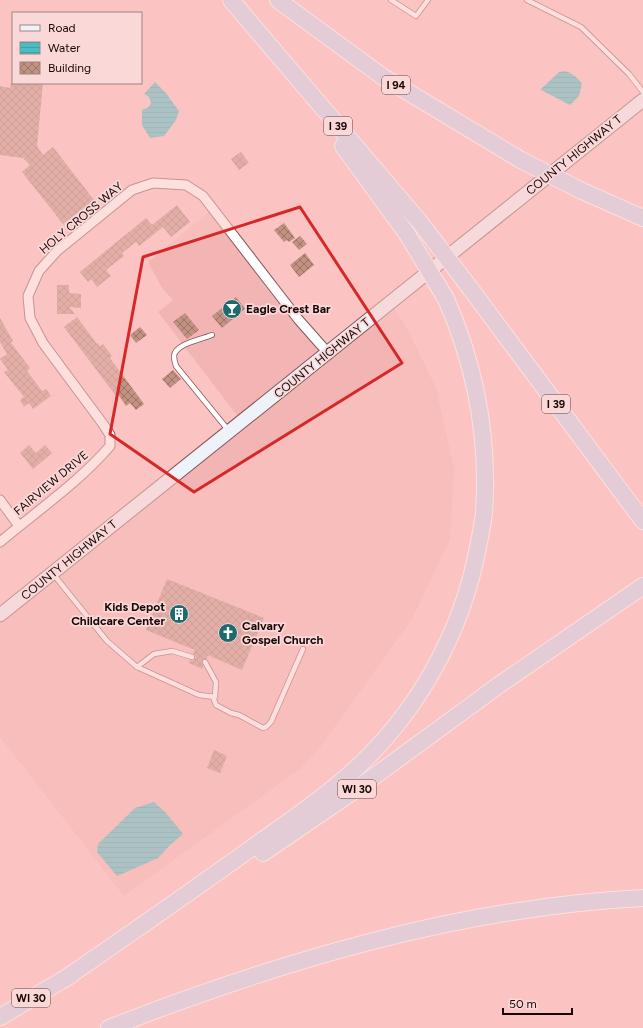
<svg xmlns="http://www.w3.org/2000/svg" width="643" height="1028" font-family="Figtree,sans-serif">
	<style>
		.built { fill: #f3b5b4 }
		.water { fill: url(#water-rules) }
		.building { fill: url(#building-cross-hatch) }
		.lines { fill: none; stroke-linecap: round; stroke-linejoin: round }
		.service-casing { stroke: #855757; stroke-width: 6 }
		.minor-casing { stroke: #855757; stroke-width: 11 }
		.secondary-casing { stroke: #855757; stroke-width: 15 }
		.motorway-casing { stroke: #fff; stroke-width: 18 }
		.service { stroke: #fff; stroke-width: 4.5 }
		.minor { stroke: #fff; stroke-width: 9 }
		.secondary { stroke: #eef2f9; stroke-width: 13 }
		.motorway { stroke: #c6d4eb; stroke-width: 16 }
		.motorway-bridge-casing { stroke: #fff; stroke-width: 18; stroke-linecap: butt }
		.motorway-bridge { stroke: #c6d4eb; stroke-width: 16 }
		.marked { fill: none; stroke: #d62828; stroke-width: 3; stroke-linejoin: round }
		.labels { text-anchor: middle; stroke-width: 3.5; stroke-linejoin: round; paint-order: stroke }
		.shield { fill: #f9d8d7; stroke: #5b4645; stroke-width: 1 }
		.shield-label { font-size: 11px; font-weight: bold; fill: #170707 }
		.street-label { font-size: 12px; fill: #170707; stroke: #f9d8d7 }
		.poi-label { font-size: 12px; font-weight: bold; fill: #170707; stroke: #f9d8d7; text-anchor: start }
	</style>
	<defs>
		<pattern id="water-rules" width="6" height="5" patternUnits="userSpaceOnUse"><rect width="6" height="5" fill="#48bec3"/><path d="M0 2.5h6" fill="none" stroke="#3ea2a6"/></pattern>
		<pattern id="building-cross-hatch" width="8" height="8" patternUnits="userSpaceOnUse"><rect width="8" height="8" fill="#c19181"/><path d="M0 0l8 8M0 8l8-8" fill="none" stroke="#9c7468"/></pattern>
	</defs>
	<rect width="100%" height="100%" fill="#fbc4c3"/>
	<path class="built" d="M213 209 328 353 391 303 408 330 436 388 454 468 450 540 412 619 321 746 301 768 124 896 0 737V616L242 422 158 312 173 300 162 288 148 262Z"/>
	<g class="water">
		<path d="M565 71C572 73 578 78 582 84L579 96 570 105 541 90V89L559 72Z"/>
		<path d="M155 82 166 93 179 111 176 120 164 136 150 138 142 125V110L149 107 151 103 149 97 144 94Z"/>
		<path d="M154 802 166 813 183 834 169 846 158 858 117 876 97 852 98 844 135 808Z"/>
	</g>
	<g class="building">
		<path d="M11 83H43L37 146 43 155 53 147 94 200 63 224 22 172 30 165 23 158 0 155V86L10 88Z"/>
		<path d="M241 152 249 163 239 170 231 159Z"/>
		<path d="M177 205 190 222 171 237 163 227 139 246 136 242 122 253 124 256 106 270 111 276 97 287 91 279 88 282 80 272 146 218 152 225Z"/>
		<path d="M284 223 295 238 289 242 287 240 284 242 274 230Z"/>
		<path d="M300 236 307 244 299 250 292 242Z"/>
		<path d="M305 253 314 265 299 277 290 265Z"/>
		<path d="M57 285H69V293L81 294V308L69 307 75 314H57Z"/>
		<path d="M236 297 245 309 222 328 212 316Z"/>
		<path d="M185 313 199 330 187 339 173 322Z"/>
		<path d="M77 317 97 344 98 343 100 346 103 344 112 356 110 358 144 404 136 410 130 403 126 406 118 394 116 396 64 327Z"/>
		<path d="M0 318 13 341 11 343 30 368 27 371 42 391 46 389 51 396 33 409 29 403 24 407 20 400 24 397 4 372 8 370 0 359 7 354 0 342Z"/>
		<path d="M140 327 147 335 136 343 130 335Z"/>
		<path d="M173 370 181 379 170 388 162 379Z"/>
		<path d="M29 445 36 453 45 445 52 453 33 469 20 453Z"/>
		<path d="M167 579 264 618 242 670 208 655 206 659H204L202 660 203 666 202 669 189 663 190 660 193 661 195 658 196 656 193 654 195 650 146 630Z"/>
		<path d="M214 750 227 756 220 773 207 768Z"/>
	</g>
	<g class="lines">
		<g class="service-casing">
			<g id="service">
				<path d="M391 0 416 16 428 0"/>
				<path d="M527 0 581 27 629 74 643 92"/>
				<path d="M212 335C202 339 175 344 174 356 174 360 175 363 176 366L229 431"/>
				<path d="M54 575 107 641 137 667 154 654 172 651 192 657"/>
				<path d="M137 667 199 695 215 697 216 682 205 662"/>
				<path d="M213 697 216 705 231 713 239 715 263 728 266 727 271 722 303 649"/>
			</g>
		</g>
		<g class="minor-casing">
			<g id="minor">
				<path d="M0 500 19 526"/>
				<path d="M0 542C37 511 78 483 110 446V435L103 424 43 343 30 318 28 296 39 271 57 251 132 190 153 183 186 185 203 196 298 319 328 353"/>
			</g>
		</g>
		<g class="secondary-casing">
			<path id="secondary" d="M0 615 643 100"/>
		</g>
		<g class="motorway-casing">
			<g id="motorway">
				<path d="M231 0 419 221"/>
				<path d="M278 0 383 77 521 160"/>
				<path d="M343 146 407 234"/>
				<path d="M580 190 643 218"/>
				<path d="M470 288 643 521"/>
				<path d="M263 853 361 786 499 685 643 586"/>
				<path d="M63 980C124 938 186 895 246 852 282 826 319 802 351 773 417 714 462 633 478 547 480 536 483 524 484 513 489 438 476 367 446 299"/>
				<path d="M0 1017 71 975"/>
				<path d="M109 1028C278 962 460 907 643 898"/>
			</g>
		</g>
		<use href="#service" class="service"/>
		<use href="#minor" class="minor"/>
		<use href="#secondary" class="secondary"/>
		<use href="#motorway" class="motorway"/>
		<g class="motorway-bridge-casing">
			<g id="motorway-bridge">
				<path d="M521 160 580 190"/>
				<path d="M419 221 470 288"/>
				<path d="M407 234 446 299"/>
			</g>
		</g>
		<use href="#motorway-bridge" class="motorway-bridge"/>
	</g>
	<path d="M0 0H643V1028H0ZM300 207 402 363 194 492 110 434 143 257Z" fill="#fbc4c3" fill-opacity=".55" fill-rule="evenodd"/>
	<path class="marked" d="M300 207 402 363 194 492 110 434 143 257Z"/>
	<defs>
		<g id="bar-disc" transform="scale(1)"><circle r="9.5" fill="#1e6a6e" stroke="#f9d8d7"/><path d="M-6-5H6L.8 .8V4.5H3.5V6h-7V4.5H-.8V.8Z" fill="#fff"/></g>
		<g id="building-disc" transform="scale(1)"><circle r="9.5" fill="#1e6a6e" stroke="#f9d8d7"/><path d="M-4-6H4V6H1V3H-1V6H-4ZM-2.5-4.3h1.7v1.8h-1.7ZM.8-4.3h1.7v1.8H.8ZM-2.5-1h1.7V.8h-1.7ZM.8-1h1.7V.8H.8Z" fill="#fff"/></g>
		<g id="church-disc" transform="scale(1)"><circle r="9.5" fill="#1e6a6e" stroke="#f9d8d7"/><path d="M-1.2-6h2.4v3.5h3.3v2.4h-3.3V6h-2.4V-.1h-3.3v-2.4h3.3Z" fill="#fff"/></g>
	</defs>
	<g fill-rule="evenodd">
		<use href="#bar-disc" x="232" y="309"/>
		<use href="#building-disc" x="179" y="614"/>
		<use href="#church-disc" x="228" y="633"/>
	</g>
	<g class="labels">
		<g class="shield">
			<rect x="382" y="76" width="28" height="18" rx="3"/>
			<rect x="324" y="117" width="28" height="18" rx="3"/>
			<rect x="542" y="395" width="28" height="18" rx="3"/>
			<rect x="338" y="780" width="38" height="18" rx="3"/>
			<rect x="12" y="989" width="38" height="18" rx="3"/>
		</g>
		<g class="shield-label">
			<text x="396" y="89">I 94</text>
			<text x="338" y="130">I 39</text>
			<text x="556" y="408">I 39</text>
			<text x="357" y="793">WI 30</text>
			<text x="31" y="1002">WI 30</text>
		</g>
		<g class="street-label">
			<text transform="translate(574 155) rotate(-39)" y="4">COUNTY HIGHWAY T</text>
			<text transform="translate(81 218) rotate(-40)" y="4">HOLY CROSS WAY</text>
			<text transform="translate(322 358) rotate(-39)" y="4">COUNTY HIGHWAY T</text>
			<text transform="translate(51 483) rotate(-40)" y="4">FAIRVIEW DRIVE</text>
			<text transform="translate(69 560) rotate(-39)" y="4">COUNTY HIGHWAY T</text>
		</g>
		<g class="poi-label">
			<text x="246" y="313">Eagle Crest Bar</text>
			<text x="165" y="611" text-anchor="end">Kids Depot<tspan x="165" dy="14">Childcare Center</tspan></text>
			<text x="242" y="630">Calvary<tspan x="242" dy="14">Gospel Church</tspan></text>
		</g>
	</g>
	<rect x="12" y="12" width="130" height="72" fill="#f9d8d7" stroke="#9f8484"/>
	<rect x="20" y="25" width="20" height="6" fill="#eef2f9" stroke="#9f8484"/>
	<text x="48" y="32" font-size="12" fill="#170707">Road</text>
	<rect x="20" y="42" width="20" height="12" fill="url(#water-rules)" stroke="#9f8484"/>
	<text x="48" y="52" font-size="12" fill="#170707">Water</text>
	<rect x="20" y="62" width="20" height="12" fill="url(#building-cross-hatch)" stroke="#9f8484"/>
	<text x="48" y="72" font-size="12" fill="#170707">Building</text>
	<path d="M503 1008v6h69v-6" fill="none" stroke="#170707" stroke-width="2"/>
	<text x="509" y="1008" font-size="12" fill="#170707" stroke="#f9d8d7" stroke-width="3" paint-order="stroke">50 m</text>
</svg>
